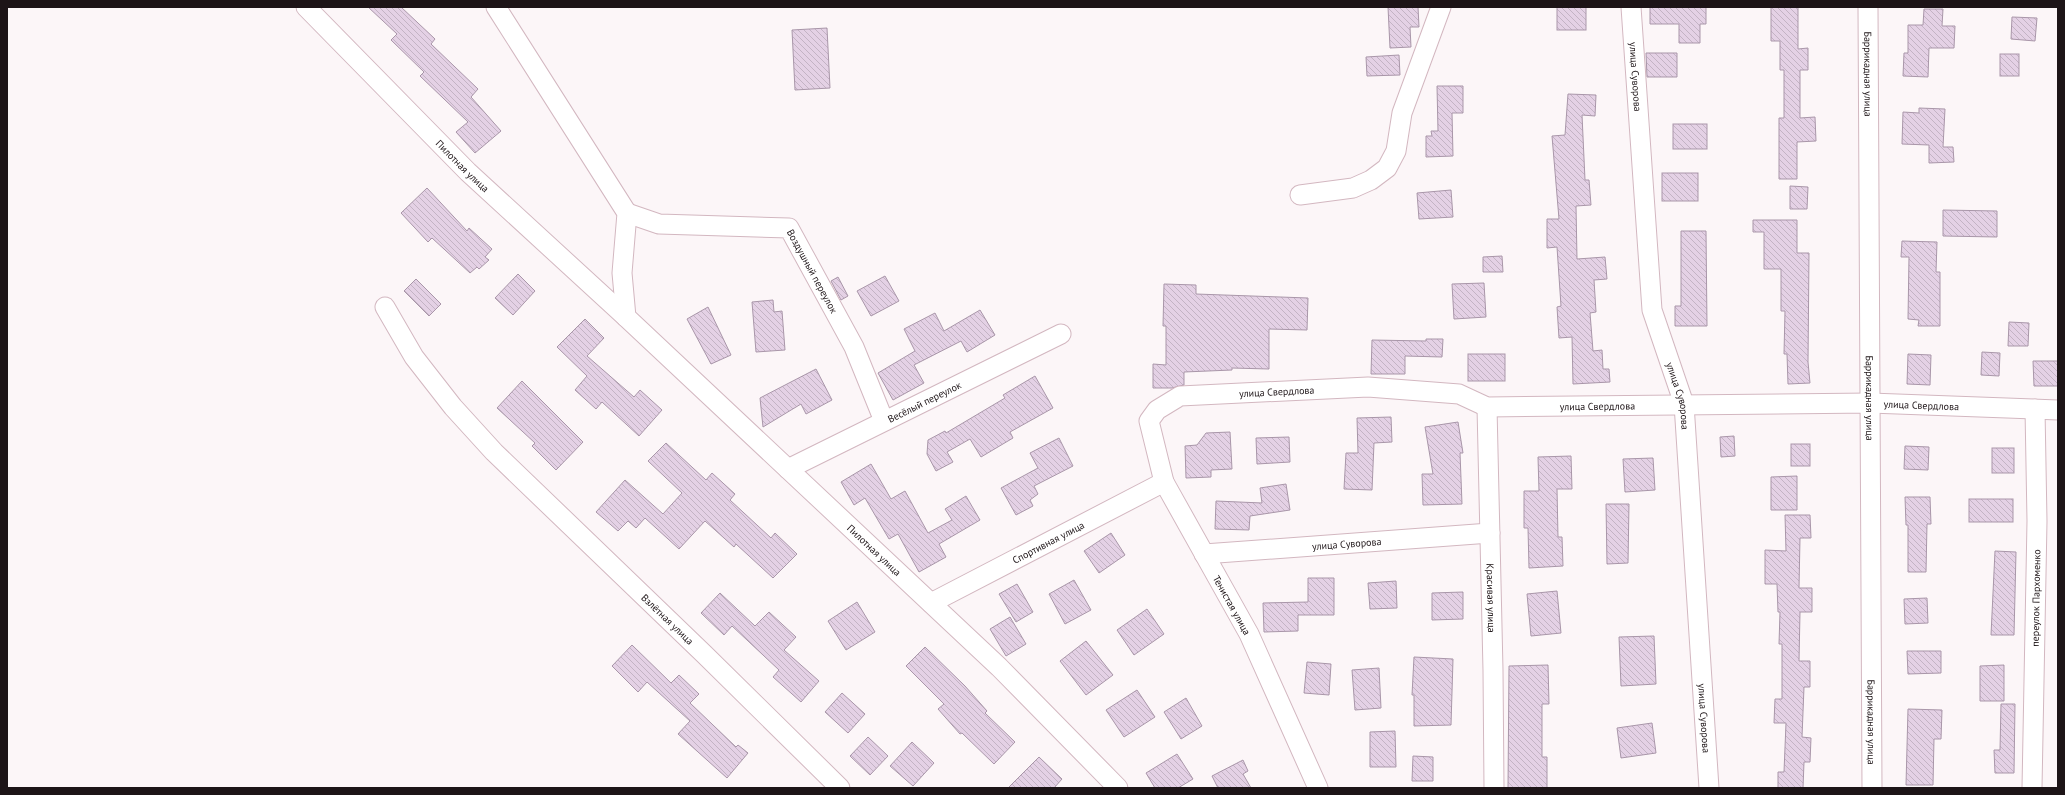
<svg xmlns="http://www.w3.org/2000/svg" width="2065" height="795" font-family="'PT Sans',sans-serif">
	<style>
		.building { fill: url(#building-back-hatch); stroke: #a996a9 }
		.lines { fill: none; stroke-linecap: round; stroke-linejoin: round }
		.minor-casing { stroke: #d3b7c0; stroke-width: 21 }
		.minor { stroke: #fff; stroke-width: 19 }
		.labels { text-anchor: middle; stroke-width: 4; stroke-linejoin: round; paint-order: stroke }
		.street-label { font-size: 10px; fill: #1d1417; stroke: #fff }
	</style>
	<defs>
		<pattern id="building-back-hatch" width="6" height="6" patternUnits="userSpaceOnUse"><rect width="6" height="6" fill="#e4d1e5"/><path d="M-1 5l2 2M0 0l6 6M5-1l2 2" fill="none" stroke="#c3b3c4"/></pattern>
	</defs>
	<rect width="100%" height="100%" fill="#fcf6f8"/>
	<g class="building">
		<path d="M368 7H401L435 39 431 44 478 89 471 97 501 131 475 153 456 132 468 122 420 76 424 72 391 40 397 34Z"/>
		<path d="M1388 7H1418L1419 27H1410L1411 47 1390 48Z"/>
		<rect x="1557" y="7" width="29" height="23"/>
		<path d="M1650 7H1706V24H1700V43H1679V24H1650Z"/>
		<path d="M1771 7H1798V49L1808 48V70H1800V118L1815 117 1816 141 1797 142V179H1779V118H1784V70H1780V41H1771Z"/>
		<path d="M1924 9H1943L1942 26H1955L1954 48H1929L1928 77 1903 76 1904 53H1908V25H1923Z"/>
		<path d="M2012 17 2037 18 2035 41 2011 39Z"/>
		<path d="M827 28 830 88 795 90 792 30Z"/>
		<path d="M1646 53H1677V77H1647Z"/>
		<rect x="2000" y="54" width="19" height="22"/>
		<path d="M1399 55 1400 75 1367 76 1366 57Z"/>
		<path d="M1437 86H1463V113H1452L1453 156 1426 157V136H1432L1431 131H1438Z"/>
		<path d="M1568 94 1596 95 1595 116 1582 115 1585 180H1589L1591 205 1576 206 1577 259 1605 257 1607 279 1594 280 1596 312 1590 313 1593 351 1602 350 1603 369H1609L1610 382 1573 384 1572 337 1559 338 1557 307 1561 306 1557 247 1547 248V219H1559L1552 136 1565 135Z"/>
		<path d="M1919 108 1945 109 1943 147H1953L1954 162 1929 163V145L1902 144 1903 112 1919 113Z"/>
		<rect x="1673" y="124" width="34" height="25"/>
		<rect x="1662" y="173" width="36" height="28"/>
		<path d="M1790 186 1808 187 1807 209H1790Z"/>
		<path d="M427 188 467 231 469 228 492 249 485 257 489 260 479 269 477 267 470 273 432 238 428 242 401 213Z"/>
		<path d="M1451 190 1453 217 1419 219 1417 193Z"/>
		<path d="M1943 210 1997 211V237L1943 236Z"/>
		<path d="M1753 220H1797V253H1809L1808 362 1810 383 1788 384 1787 354H1784L1785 311H1781V269H1764V232H1753Z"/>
		<path d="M1681 231H1706L1707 326H1675V306H1681Z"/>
		<path d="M1902 241 1937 242 1936 272H1940V326H1918L1919 320 1908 319 1909 257H1901Z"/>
		<path d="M1502 256 1503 272H1483V257Z"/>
		<path d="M518 274 535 291 513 315 495 298Z"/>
		<path d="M885 276 899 301 871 316 857 291Z"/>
		<path d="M838 277 848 296 841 300 831 281Z"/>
		<path d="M416 279 441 304 429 316 404 291Z"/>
		<path d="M1484 283 1486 317 1454 319 1452 284Z"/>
		<path d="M1164 284 1196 285V294L1308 298 1307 330 1269 329V369L1232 368V370L1184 372V385L1172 388H1153V364L1166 365V326H1163Z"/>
		<path d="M773 300 774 312 782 311 785 350 756 352 752 302Z"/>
		<path d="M708 307 731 355 711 364 687 319Z"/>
		<path d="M980 310 995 335 967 352 961 341 914 365 924 383 893 400 878 373 915 351 904 329 935 313 944 331Z"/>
		<path d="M585 319 604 338 587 356 634 397 640 390 662 410 639 436 602 402 596 409 575 390 587 376 557 347Z"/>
		<path d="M2009 322 2029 323 2028 346H2008Z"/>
		<path d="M1426 339H1443L1442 357 1405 356V374H1371L1372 340 1426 341Z"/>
		<path d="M1982 352 2000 353 1999 376 1981 375Z"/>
		<rect x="1468" y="354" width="37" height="27"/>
		<path d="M1908 354 1931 355 1930 385 1907 384Z"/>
		<path d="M2033 361H2058V386H2034Z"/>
		<path d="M816 369 832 400 806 414 801 404 763 427 760 398Z"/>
		<path d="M1035 376 1053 408 1010 432 1013 438 981 457 970 439 947 452 953 462 936 471 927 454 928 440 945 431 946 433 1005 398 1003 395Z"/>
		<path d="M522 381 583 442 556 470 532 446 535 443 497 408Z"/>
		<path d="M1391 417 1392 442 1374 443 1372 490 1344 489 1346 453H1358L1357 418Z"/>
		<path d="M1458 422 1463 453H1460L1462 504 1423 505 1422 474H1433L1425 427Z"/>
		<path d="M1230 432 1232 469 1211 470V477L1186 478 1185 446 1197 445 1206 433Z"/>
		<path d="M1734 436 1735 456 1721 457 1720 437Z"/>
		<path d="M1289 437 1290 462 1257 464 1256 438Z"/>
		<path d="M1059 438 1073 466 1034 486 1038 494 1030 500 1033 506 1016 515 1001 488 1038 468 1030 453Z"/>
		<path d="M666 443 706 480 712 473 735 494 730 500 771 538 775 533 797 554 773 578 736 544 734 547 705 521 679 549 645 518 636 528 628 521 618 531 596 512 625 480 663 514 682 493 648 461Z"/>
		<rect x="1791" y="444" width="19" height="22"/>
		<path d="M1905 446 1929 447 1928 470 1904 469Z"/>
		<rect x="1992" y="448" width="22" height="25"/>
		<path d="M1571 456 1572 489H1557L1558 537H1562L1563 566 1529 568 1528 528H1524V491H1539L1538 457Z"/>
		<path d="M1653 458 1655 490 1625 492 1623 459Z"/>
		<path d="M871 464 891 499 905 491 928 533 952 520 945 509 966 496 980 520 939 544 946 557 919 572 898 534 889 539 865 498 854 505 841 482Z"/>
		<path d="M1797 476V510H1771V477Z"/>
		<path d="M1286 484 1290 510 1250 516 1249 530 1215 529 1216 501 1262 503 1260 488Z"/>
		<path d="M1905 497H1930L1931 524H1927L1926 572H1908V525H1906Z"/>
		<rect x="1969" y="499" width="44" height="23"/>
		<path d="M1606 504H1629L1628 563 1607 564Z"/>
		<path d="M1785 515H1810L1811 538H1800L1799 588H1812V612H1800L1799 661H1810V687H1804L1802 737 1811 738 1810 762H1804L1803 788H1778V772H1784L1786 723H1774L1775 699H1782V644H1779L1780 612H1778L1777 584H1765V550L1786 551Z"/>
		<path d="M1111 533 1125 555 1099 573 1084 551Z"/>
		<path d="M1995 551 2016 552 2014 635H1991Z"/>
		<path d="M1308 578H1334V615H1298V631L1264 632 1263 603 1308 602Z"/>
		<path d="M1074 580 1091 610 1065 624 1049 594Z"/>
		<path d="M1396 581 1397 608 1370 609 1368 583Z"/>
		<path d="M1017 584 1033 612 1016 622 999 594Z"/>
		<path d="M1557 591 1561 633 1531 636 1527 594Z"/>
		<path d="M1463 592V619L1432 620V593Z"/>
		<path d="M720 593 755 626 769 612 796 637 784 650 819 681 801 702 773 677 779 670 732 626 724 635 701 613Z"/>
		<path d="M1927 598 1928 623 1905 624 1904 599Z"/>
		<path d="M857 602 875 632 846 650 828 621Z"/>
		<path d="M1147 609 1164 634 1134 655 1117 630Z"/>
		<path d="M1010 617 1026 644 1006 656 990 629Z"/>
		<path d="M1654 636 1656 684 1621 686 1619 637Z"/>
		<path d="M1086 641 1113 675 1086 695 1060 661Z"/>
		<path d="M632 645 671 683 679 675 699 694 690 703 736 747 738 745 748 753 727 778 678 734 690 721 647 682 638 692 612 666Z"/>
		<path d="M925 647 965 686 987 711 985 713 1015 742 994 764 962 733 960 734 938 709 944 704 906 666Z"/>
		<path d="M1907 651H1941V673L1908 674Z"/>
		<path d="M1414 657 1453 659 1451 725 1414 726V695H1412Z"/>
		<path d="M1307 662 1331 664 1329 695 1304 693Z"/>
		<path d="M1548 665 1549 704H1542V757H1547V788H1508L1509 666Z"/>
		<path d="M2004 665V701H1980V666Z"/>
		<path d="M1379 668 1381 708 1355 710 1352 670Z"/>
		<path d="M1137 690 1155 717 1124 737 1106 710Z"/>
		<path d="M842 693 865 714 848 733 825 712Z"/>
		<path d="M1186 698 1202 726 1181 739 1164 712Z"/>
		<path d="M2001 704H2015L2014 773H1995L1994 750H2000Z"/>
		<path d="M1908 709 1942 710 1941 739H1934L1933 785H1906Z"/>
		<path d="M1652 723 1656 753 1621 758 1617 728Z"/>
		<path d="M1395 731 1396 767H1370V732Z"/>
		<path d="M868 737 888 756 870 775 850 756Z"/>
		<path d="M912 742 934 763 913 786 890 766Z"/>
		<path d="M1177 754 1193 779 1178 788H1155L1146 773Z"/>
		<path d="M1413 756 1433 757V781H1412Z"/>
		<path d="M1039 757 1062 779 1054 788H1008Z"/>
		<path d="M1243 760 1248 771 1243 774 1251 788H1218L1212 776Z"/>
	</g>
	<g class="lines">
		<g class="minor-casing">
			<g id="minor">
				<path id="s1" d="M306 7 468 172 626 317"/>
				<path id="s2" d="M496 7 627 213 622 273 626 317 999 667 1118 788"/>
				<path id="s3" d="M1631 7 1652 310 1684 404 1709 788"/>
				<path id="s4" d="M1868 7 1872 788"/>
				<path d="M1300 195 1353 188 1371 180 1387 168 1396 151 1402 113 1441 7"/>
				<path id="s5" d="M627 213 659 224 789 228 854 347 884 421"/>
				<path id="s6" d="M385 307 414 357 453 407 494 452 704 654 840 788"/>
				<path id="s7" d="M1487 407 1493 670 1494 788"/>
				<path id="s8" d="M788 469 1061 334"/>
				<path id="s9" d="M1204 554 1490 533"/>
				<path id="s10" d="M931 603 1164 482"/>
				<path id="s11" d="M1318 788 1249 634 1164 482 1149 421 1157 410 1180 396 1368 387 1459 394 1487 407 1870 403 2058 410"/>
				<path id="s12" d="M2032 788 2037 521 2035 409"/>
			</g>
		</g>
		<use href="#minor" class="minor"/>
	</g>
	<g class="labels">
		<g class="street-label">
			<text dy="4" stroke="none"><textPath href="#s4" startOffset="67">Баррикадная улица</textPath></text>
			<text dy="4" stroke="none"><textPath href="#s3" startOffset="70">улица Суворова</textPath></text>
			<text dy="4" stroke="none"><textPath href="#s1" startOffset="223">Пилотная улица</textPath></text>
			<text dy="4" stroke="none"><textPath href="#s5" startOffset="213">Воздушный переулок</textPath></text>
			<text dy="4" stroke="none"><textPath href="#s11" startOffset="543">улица Свердлова</textPath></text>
			<text dy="4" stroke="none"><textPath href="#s3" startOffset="394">улица Суворова</textPath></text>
			<text dy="4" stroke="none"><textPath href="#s4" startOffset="391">Баррикадная улица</textPath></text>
			<text dy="4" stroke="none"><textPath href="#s8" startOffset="152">Весёлый переулок</textPath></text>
			<text dy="4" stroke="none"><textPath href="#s11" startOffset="867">улица Свердлова</textPath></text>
			<text dy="4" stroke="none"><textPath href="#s11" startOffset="1191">улица Свердлова</textPath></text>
			<text dy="4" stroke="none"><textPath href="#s10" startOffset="132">Спортивная улица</textPath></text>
			<text dy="4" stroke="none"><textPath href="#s9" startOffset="143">улица Суворова</textPath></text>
			<text dy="4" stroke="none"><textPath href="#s2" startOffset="689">Пилотная улица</textPath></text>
			<text dy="4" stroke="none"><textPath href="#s7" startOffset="191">Красивая улица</textPath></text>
			<text dy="4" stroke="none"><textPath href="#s12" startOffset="190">переулок Пархоменко</textPath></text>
			<text transform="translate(1232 605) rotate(61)" y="4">Тенистая улица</text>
			<text dy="4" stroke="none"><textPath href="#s6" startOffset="423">Взлётная улица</textPath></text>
			<text dy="4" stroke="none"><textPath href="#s3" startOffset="718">улица Суворова</textPath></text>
			<text dy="4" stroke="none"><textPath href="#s4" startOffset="715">Баррикадная улица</textPath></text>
		</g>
	</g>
	<rect width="2065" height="795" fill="none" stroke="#1d1417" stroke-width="16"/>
</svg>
